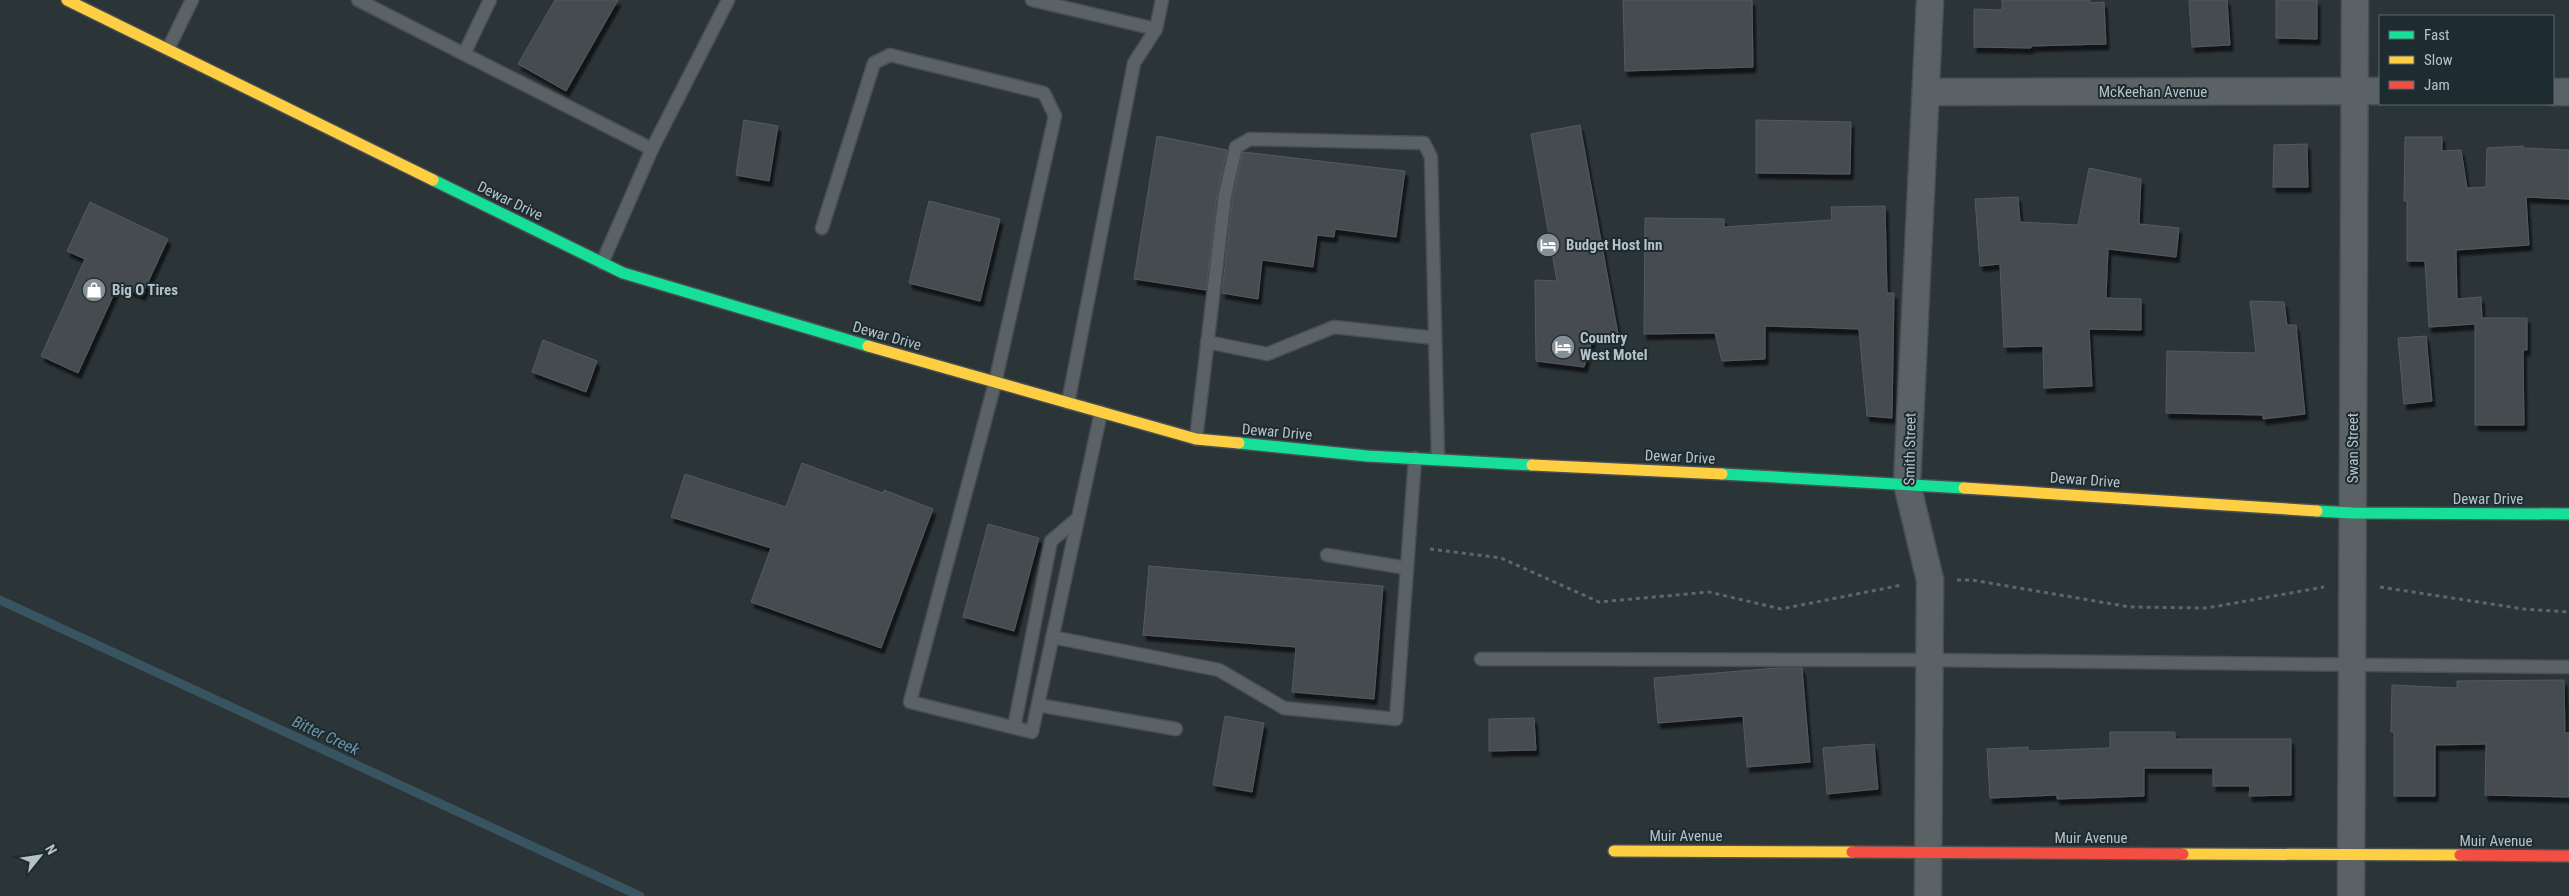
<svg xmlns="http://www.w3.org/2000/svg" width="2569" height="896" font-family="'Roboto Condensed',sans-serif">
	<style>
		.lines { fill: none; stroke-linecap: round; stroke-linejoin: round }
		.stream { stroke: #385460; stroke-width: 9 }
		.building { fill: #444c4f; stroke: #535b5f; filter: url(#shadow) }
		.lane-casing { stroke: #484f52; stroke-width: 15 }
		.street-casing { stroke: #484f52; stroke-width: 29 }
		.fast-casing { stroke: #484f52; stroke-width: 14 }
		.slow-casing { stroke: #484f52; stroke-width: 14 }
		.jam-casing { stroke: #484f52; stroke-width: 14 }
		.path { stroke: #5f6669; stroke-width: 3; stroke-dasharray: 4 4; stroke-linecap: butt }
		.lane { stroke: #5b6265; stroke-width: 12 }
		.street { stroke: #5b6265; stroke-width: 26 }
		.fast { stroke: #16e098; stroke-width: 11 }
		.slow { stroke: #ffcf43; stroke-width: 11 }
		.jam { stroke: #f24e42; stroke-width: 11 }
		.labels { text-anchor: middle; stroke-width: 4; stroke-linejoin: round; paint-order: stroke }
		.street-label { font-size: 15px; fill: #b5c2c8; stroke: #1e2c32 }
		.poi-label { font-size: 15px; font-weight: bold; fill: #b5c2c8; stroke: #1e2c32; text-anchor: start }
		.water-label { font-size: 16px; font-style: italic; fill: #6f96a6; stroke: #1e2c32 }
	</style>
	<defs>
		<filter id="shadow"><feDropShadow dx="3" dy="5.5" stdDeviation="1" flood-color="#0009"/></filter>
	</defs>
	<rect width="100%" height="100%" fill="#2b3437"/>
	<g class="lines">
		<path class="stream" d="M0 600 640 896"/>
	</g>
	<g class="building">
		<path d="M555 0H618L566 91 518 64Z"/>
		<path d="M1623 0H1752L1753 67 1625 71Z"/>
		<path d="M2002 0H2090V3L2104 2 2106 44 2031 46V48L1974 47V9L2002 10Z"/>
		<path d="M2189 0H2227L2230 45 2192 47Z"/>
		<path d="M2276 0H2317V39L2276 38Z"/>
		<path d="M744 120 778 126 769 181 736 175Z"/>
		<path d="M1756 120 1851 122 1850 174 1756 173Z"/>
		<path d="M1580 125 1618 334H1594L1584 367 1536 361 1535 280 1557 281 1531 134Z"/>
		<path d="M1157 136 1227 150 1217 194 1206 290 1134 279Z"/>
		<path d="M2405 137H2442V151L2461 150 2467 188 2486 187 2487 148 2523 146V148L2569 150V199L2526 197 2529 245 2456 250 2457 299 2481 297 2482 318H2527V350H2523L2524 425H2475V324L2429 327 2425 261H2407V201H2404Z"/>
		<path d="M2307 144 2308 187H2273L2274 145Z"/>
		<path d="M1243 152 1405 171 1396 237 1335 229 1334 237 1317 235 1313 267 1262 260 1258 299 1222 293 1233 196Z"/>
		<path d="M2089 168 2141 179 2139 224 2179 228 2176 257 2108 249 2106 298 2141 299V330L2089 329 2092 386 2044 388 2043 346 2004 347 2000 264 1980 266 1975 199 2018 197 2020 222 2078 225Z"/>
		<path d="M929 201 1000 219 980 301 909 283Z"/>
		<path d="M90 202 168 239 142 295 118 285 78 373 41 356 85 259 67 251Z"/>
		<path d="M1885 206 1887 293H1894L1892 418 1867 416 1859 329 1765 326V359L1722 361 1715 333 1644 334 1645 218 1724 219V227L1832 220 1831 207Z"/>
		<path d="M2250 301 2284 302 2287 325H2296L2305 414 2263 419V415L2166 413 2167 351 2256 353Z"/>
		<path d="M2426 336 2432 401 2404 404 2398 338Z"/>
		<path d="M543 340 597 361 586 392 532 372Z"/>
		<path d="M802 463 883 493 884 490 933 509 881 648 751 602 771 548 671 517 685 474 786 507Z"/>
		<path d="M988 524 1039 538 1014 631 963 617Z"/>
		<path d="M1149 566 1383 586 1374 699 1292 692 1296 647 1143 635Z"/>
		<path d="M1778 668H1802L1810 762 1747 767 1743 716 1658 723 1654 678Z"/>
		<path d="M2564 680 2565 733H2569V797L2485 795 2486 744 2435 745V796H2394V732H2391L2392 685 2457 688V681Z"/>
		<path d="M1225 716 1264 723 1252 792 1213 785Z"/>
		<path d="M1534 718 1536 750 1489 751V719Z"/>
		<path d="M2110 732H2175V739H2291V795L2249 796 2250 786H2213V768H2144V796L2057 799V795L1990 798 1987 749 2028 747V751L2110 748Z"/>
		<path d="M1874 744 1878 789 1827 794 1823 748Z"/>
	</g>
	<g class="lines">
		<g class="lane-casing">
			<g id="lane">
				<path d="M358 0 464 54"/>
				<path d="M490 0 464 54 652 149"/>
				<path d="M1032 0 1156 29"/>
				<path d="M168 49 192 0"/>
				<path d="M822 228 874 63 890 55 1044 93 1055 116 995 383 910 702 1032 732 1101 412"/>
				<path d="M602 263 652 149 728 0"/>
				<path d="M1207 342 1267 354 1334 327 1435 338"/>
				<path d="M1068 403 1134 63 1156 29 1162 0"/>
				<path d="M1196 439 1225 195 1236 147 1250 139 1424 143 1431 157 1438 459"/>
				<path d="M1327 555 1407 568"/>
				<path d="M1052 637 1219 670 1284 708 1396 719 1415 458"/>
				<path d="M1481 659 1930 660 2569 667"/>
				<path d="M1038 705 1176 729"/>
				<path d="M1014 727 1051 541 1078 518"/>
			</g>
		</g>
		<g class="street-casing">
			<g id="street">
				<path d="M1926 92 2380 91"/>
				<path d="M2553 92H2569"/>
				<path d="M1928 896 1930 580 1907 484 1930 0"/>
				<path d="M2351 896 2355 0"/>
			</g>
		</g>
		<g class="fast-casing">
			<g id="fast">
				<path d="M433 180 623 273 868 346"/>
				<path d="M1239 443 1367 456 1532 465"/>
				<path d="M1722 474 1964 488"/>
				<path d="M2317 511 2352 513 2569 514"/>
			</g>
		</g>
		<g class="slow-casing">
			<g id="slow">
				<path d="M67 0 433 180"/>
				<path d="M868 346 1196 439 1239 443"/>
				<path d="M1532 465 1722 474"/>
				<path d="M1964 488 2317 511"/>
				<path d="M1614 851 1852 852"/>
				<path d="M2183 854 2460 855"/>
			</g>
		</g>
		<g class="jam-casing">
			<g id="jam">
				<path d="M1852 852 2183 854"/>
				<path d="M2460 855 2569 856"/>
			</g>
		</g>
		<g class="path">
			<path d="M1430 549 1501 558 1599 602 1709 592 1781 609 1902 585"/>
			<path d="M1957 580H1972L2130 607 2207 608 2324 587"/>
			<path d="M2380 587 2524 609 2569 612"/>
		</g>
		<use href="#lane" class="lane"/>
		<use href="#street" class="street"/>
		<use href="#fast" class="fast"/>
		<use href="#slow" class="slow"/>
		<use href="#jam" class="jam"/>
	</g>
	<defs>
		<g id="hotel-disc" transform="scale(1.25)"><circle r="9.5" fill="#859095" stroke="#1e2c32"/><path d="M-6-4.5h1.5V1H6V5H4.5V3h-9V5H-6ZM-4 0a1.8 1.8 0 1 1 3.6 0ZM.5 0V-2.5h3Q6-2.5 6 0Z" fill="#fff"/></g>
		<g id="shop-disc" transform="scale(1.25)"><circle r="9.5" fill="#859095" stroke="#1e2c32"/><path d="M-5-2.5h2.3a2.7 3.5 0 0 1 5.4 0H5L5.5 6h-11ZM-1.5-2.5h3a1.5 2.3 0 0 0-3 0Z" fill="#fff"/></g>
	</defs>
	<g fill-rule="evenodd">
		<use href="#hotel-disc" x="1548" y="245"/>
		<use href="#shop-disc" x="94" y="290"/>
		<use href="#hotel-disc" x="1563" y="347"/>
	</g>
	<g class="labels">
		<g class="street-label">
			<text x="2153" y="97">McKeehan Avenue</text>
			<text transform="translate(510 201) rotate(26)" y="5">Dewar Drive</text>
			<text transform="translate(887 336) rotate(16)" y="5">Dewar Drive</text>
			<text transform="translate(1277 432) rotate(5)" y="5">Dewar Drive</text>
			<text transform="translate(2353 448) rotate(-90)" y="5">Swan Street</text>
			<text transform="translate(1910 449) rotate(-89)" y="5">Smith Street</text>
			<text transform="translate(1680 457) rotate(3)" y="5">Dewar Drive</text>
			<text transform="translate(2085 480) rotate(4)" y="5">Dewar Drive</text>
			<text x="2488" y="504">Dewar Drive</text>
			<text x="1686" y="841">Muir Avenue</text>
			<text x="2091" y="843">Muir Avenue</text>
			<text x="2496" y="846">Muir Avenue</text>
		</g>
		<g class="poi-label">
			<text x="1566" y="250">Budget Host Inn</text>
			<text x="112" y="295">Big O Tires</text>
			<text x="1580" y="343">Country<tspan x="1580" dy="17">West Motel</tspan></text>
		</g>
		<g class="water-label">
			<text transform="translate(326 735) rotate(25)" y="6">Bitter Creek</text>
		</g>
	</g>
	<rect x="2379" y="15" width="175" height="90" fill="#1e2c32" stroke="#5a686e"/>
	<rect x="2389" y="31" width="25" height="8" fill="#16e098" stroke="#5a686e"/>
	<text x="2424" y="40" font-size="15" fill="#b5c2c8">Fast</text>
	<rect x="2389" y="56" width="25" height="8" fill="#ffcf43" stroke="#5a686e"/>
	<text x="2424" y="65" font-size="15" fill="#b5c2c8">Slow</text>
	<rect x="2389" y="81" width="25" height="8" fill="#f24e42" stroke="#5a686e"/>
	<text x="2424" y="90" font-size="15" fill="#b5c2c8">Jam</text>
	<g transform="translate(40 856) rotate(60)" stroke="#1e2c32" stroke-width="4" paint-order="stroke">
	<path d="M0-4L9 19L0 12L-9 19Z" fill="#b5c2c8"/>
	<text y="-8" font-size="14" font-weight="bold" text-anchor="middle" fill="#b5c2c8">N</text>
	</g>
</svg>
